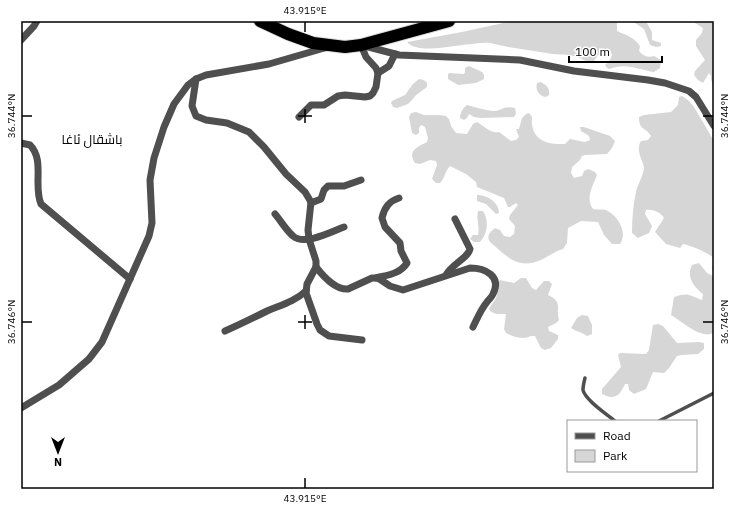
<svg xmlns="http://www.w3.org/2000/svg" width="735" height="510" font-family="'IBM Plex Sans',Cairo,sans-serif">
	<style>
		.green { fill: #d6d6d6 }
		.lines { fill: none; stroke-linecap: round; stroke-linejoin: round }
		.highway-casing { stroke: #dbdbdb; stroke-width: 14 }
		.lane { stroke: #4f4f4f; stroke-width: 3.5 }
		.street { stroke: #4f4f4f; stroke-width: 7 }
		.highway { stroke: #000; stroke-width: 12 }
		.ticks { fill: none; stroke: #000; stroke-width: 1.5 }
		.labels { text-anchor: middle; stroke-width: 3.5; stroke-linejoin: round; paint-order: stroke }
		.quarter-label { font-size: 13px; fill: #000; stroke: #fff }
		.neatline { fill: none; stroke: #000; stroke-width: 1.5 }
		.ticks-label { font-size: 10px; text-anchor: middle; fill: #000 }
	</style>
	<rect width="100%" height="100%" fill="#fff"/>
	<g class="green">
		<path d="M512 21H617V31C627 36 633 36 640 46L639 51C643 56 648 58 654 56L661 60 660 68 654 72C640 70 625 62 610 69L607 68 605 65 610 60 612 55 610 51H601L594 61C584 63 583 58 574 56 568 54 560 55 553 54 538 52 523 49 508 47 502 46 496 44 490 43 470 41 419 57 407 42L462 32Z"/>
		<path d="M632 21H649L647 23 652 32V40L661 43V46L656 47 650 45 644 29Z"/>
		<path d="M692 21H714V99L712 82 711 80V76L709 73 703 83 698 80 694 75 695 71 705 60 696 46V40L702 33 703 28Z"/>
		<path d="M469 66 482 72 484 75V79L476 83 458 85 448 79V75L449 73 464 74 465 72V68Z"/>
		<path d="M419 79 424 80 427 83V87L416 95 412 100 408 104 397 108 393 107 391 103 392 101 405 95 413 84Z"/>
		<path d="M541 82C546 85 550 88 549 95L546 97C539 96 535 90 537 83Z"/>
		<path d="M682 96 689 101 694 107 714 141V273L712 270 714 258C706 252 693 246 683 244L680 248 666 244 655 232 664 218C660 212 653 209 646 210L645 214 652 226 649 233 638 238 632 233C632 219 633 206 636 192 637 186 644 174 644 168 643 160 635 150 641 141L648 140 651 136C645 126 639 131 639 117L644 115 671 112 678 105 679 97Z"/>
		<path d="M467 105C475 107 485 110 493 111 502 111 503 105 515 108L516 114 514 117 481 118 474 117 469 114 467 118 464 120 460 118C460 113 463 108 467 105Z"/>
		<path d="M416 112 424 115H440L446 116 449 119 451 126 456 133 467 134 473 124 477 122C484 126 491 134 499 132L511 141 516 140 519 137 516 129H519L522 118 526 114 529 113 532 117C530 139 545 145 565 144L570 139 585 142 590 140 589 136 581 131 580 127H584L610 136 615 141 612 148 607 154 585 155 582 156 580 160 572 167 571 173 574 178 582 176 584 171 588 169 595 172 597 175C593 185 585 199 593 209 597 210 603 209 606 210 618 216 628 232 620 244H612L604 235 598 222 581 221 568 228 567 243 563 249C556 251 550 255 543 259 518 271 508 257 490 242 486 236 490 232 495 228L500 230 504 236 510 237 514 234 515 226 509 219 510 215 518 205 516 203 510 207H508L504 198 477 187 476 182 466 174 450 166C445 171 445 178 440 183H436L432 179 437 165 436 161 430 160 420 164 415 163C407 151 417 147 427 142L428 138 425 127 421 125 419 128V133L416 135 412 133 409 117 411 113Z"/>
		<path d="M477 195C487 195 499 202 499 213L496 214 486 204 477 201Z"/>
		<path d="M478 211H483C489 221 488 233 480 242H474L470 239 473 235H478C480 227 476 219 478 211Z"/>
		<path d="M699 263 707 273 713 276 714 274V333C711 334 707 335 704 334 694 333 680 320 671 315L674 297C688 292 689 295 702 300L703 294C694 287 686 277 692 265Z"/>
		<path d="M521 278H526L532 288 536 290 544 281H549L552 284 548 295C564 303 555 307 559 320L556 323 548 327 549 331 558 335V339L551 348 545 350 541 348 535 336H531C523 340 513 337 506 333L504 329 506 314C500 314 492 315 489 309 496 297 498 300 497 284L500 280 514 283Z"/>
		<path d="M582 315 588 316 592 325V334L587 336C582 332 577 332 571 328L577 318Z"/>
		<path d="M658 324 663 326 677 343 699 342 704 343V349L698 354 682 355 677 356 669 368 664 373 653 372 646 389 634 394 629 390 628 384H625C620 395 615 401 602 394V389L621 367 618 355 620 353 646 354 649 350 653 325Z"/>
	</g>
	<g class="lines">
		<g class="highway-casing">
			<path id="highway" d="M260 21 288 34 313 43 345 47 361 45 449 21"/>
		</g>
		<g class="lane">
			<path d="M585 378C584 382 583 386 583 390 585 400 608 415 615 421"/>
			<path d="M659 421 714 393"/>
		</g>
		<g class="street">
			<path d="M21 40 34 26 37 21"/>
			<path d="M378 73 389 66 395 54"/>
			<path d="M196 79 192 106 196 116 206 120 227 123 249 132 264 147 286 174 305 192 311 202 308 230 309 239 316 261V267L307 284 306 293 317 324 320 330 329 336 362 340"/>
			<path d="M299 117 311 105H324L338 96 345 95 365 97 370 96 373 93 376 87 378 73 376 68 366 57 361 45 399 55 520 60 574 71 648 80 665 83 689 91 696 97 714 126"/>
			<path d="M21 143 30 145C45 160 33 186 41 204L130 279"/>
			<path d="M311 203 321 199 324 190 328 186H344L361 180"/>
			<path d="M275 214C281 221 286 230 293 236 304 246 331 232 344 227"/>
			<path d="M316 267C323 276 335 290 348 289L372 278H378L390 286 403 290 470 268C485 268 502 276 493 294 492 297 489 299 487 302 481 309 477 319 473 327"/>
			<path d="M446 275C452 264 468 258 470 249L455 219"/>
			<path d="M376 278C387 275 400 274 407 263L401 251 400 243 385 227 382 218C384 208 389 201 399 198"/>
			<path d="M225 331C239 325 253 318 267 311 281 305 294 302 306 291"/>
			<path d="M21 408 59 385 89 359 102 342 149 236 152 223 150 180 154 158 164 127 174 104 188 85 196 79 206 75 269 64 328 47"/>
		</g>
		<use href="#highway" class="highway"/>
	</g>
	<path class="ticks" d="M305 22V32M305 109V123M22 116H32M298 116H312M703 116H713M305 315V329M22 322H32M298 322H312M703 322H713M305 478V488"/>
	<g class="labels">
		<g class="quarter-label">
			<text x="92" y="144">باشقال ئاغا</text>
		</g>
	</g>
	<rect width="735" height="510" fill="none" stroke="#ffffff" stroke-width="44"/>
	<rect x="567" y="420" width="130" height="52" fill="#ffffff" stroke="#999999"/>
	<rect x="575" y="433" width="20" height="6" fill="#4f4f4f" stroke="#999999"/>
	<text x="603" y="440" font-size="12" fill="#000000">Road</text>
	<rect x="575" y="450" width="20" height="12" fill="#d6d6d6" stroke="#999999"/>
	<text x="603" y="460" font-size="12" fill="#000000">Park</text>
	<g transform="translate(58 452) rotate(180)" stroke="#ffffff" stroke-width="3" paint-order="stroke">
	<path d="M0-3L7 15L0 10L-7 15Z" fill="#000000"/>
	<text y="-6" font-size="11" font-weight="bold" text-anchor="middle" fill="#000000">N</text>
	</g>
	<path d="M569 56v6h93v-6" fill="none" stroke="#000000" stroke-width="2"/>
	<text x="575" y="56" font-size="12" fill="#000000" stroke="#ffffff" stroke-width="3" paint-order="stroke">100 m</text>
	<rect x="22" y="22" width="691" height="466" class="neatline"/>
	<g class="ticks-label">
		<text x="305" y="14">43.915°E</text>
		<text transform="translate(724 116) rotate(-90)" y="4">36.744°N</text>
		<text transform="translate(11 116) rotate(-90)" y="4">36.744°N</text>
		<text transform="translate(724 322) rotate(-90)" y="4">36.746°N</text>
		<text transform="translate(11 322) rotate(-90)" y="4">36.746°N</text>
		<text x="305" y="502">43.915°E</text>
	</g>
</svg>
